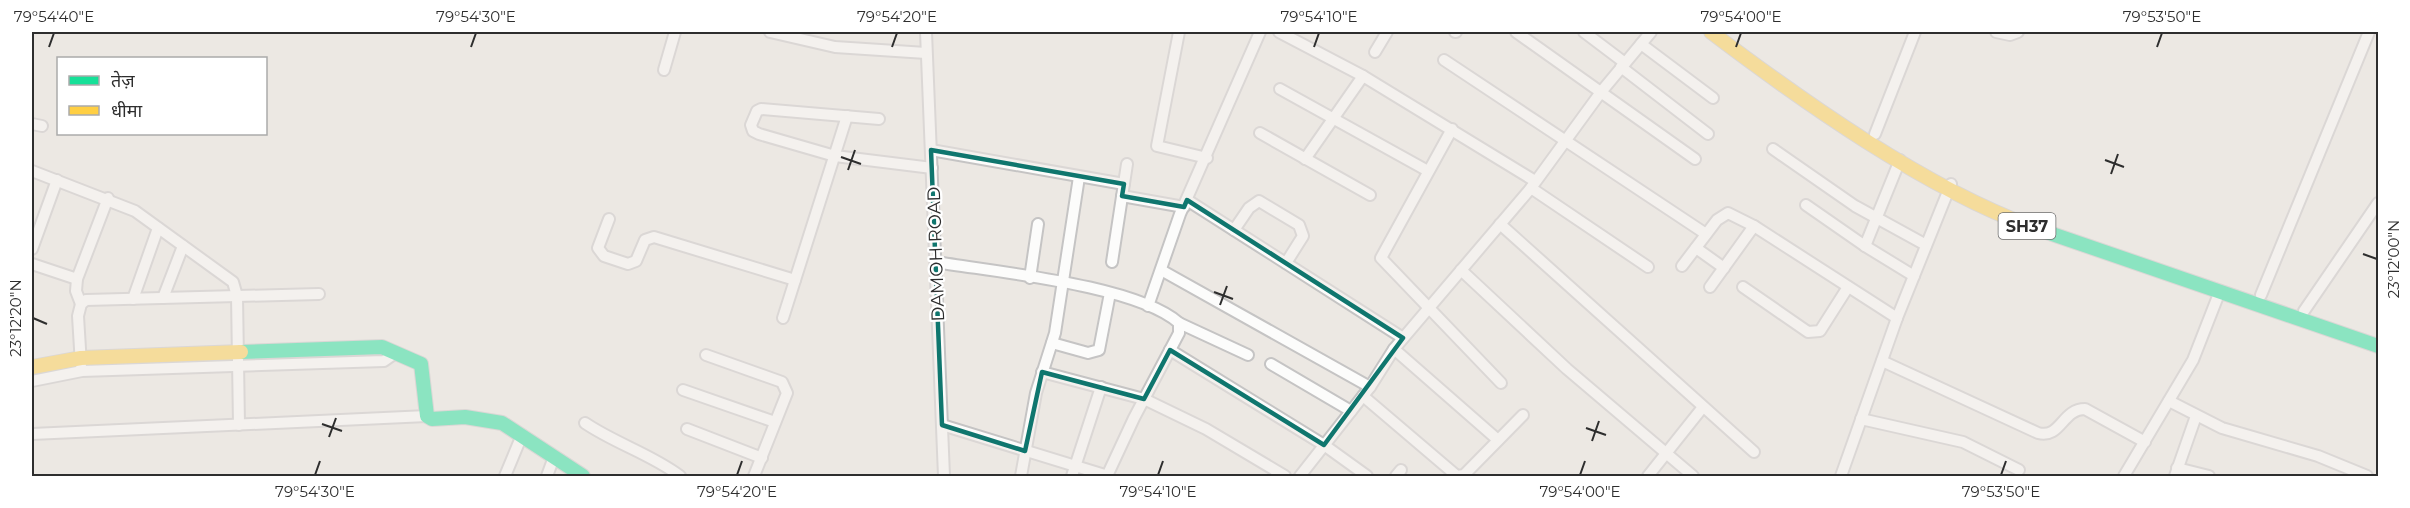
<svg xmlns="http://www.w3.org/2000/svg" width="2410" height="508" font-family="Montserrat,'Noto Sans Devanagari',sans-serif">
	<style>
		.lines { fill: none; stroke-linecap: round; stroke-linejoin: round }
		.street-casing { stroke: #c5c4c4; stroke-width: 14 }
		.fast-casing { stroke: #c5c4c4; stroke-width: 16 }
		.slow-casing { stroke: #c5c4c4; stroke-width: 16 }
		.street { stroke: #fcfcfb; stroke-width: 10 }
		.fast { stroke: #16e098; stroke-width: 14 }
		.slow { stroke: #ffcf43; stroke-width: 14 }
		.marked { fill: none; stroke: #0f766e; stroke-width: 4.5; stroke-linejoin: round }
		.ticks { fill: none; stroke: #2e2e2e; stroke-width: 2 }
		.labels { text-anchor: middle; stroke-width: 4.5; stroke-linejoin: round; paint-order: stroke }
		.shield { fill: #fff; stroke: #6d6d6d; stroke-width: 1.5 }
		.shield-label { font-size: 16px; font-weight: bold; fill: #2e2e2e }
		.street-label { font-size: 18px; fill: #2e2e2e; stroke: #fff }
		.neatline { fill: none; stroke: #2e2e2e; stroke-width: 2 }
		.ticks-label { font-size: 15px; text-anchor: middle; fill: #2e2e2e }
	</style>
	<rect width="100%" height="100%" fill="#ece8e3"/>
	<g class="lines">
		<g class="street-casing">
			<g id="street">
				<path d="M770 32 835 47 926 53"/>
				<path d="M926 32 944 476"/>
				<path d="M1179 32 1157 146 1207 158"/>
				<path d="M1279 32 1363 76 1535 181"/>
				<path d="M1455 32H1456"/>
				<path d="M1516 32 1695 159"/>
				<path d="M1584 32 1625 63"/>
				<path d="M1996 32 2010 35 2018 32"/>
				<path d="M1641 44 1713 98"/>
				<path d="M1375 52 1387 32"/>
				<path d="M1444 60 1706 234"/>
				<path d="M1621 67 1708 134"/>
				<path d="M664 70 675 32"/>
				<path d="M1280 89 1428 171"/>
				<path d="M879 119 761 109 757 111 751 125 753 131 759 134 835 156 932 168"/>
				<path d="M32 124 42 126"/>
				<path d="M1452 129 1381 258 1501 383"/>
				<path d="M1260 133 1370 195"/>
				<path d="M1875 134 1915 32"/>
				<path d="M1773 149 1855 206 1926 245"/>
				<path d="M931 150 1124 184"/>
				<path d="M1305 159 1363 76"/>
				<path d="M32 171 135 211 233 282 237 296 239 425"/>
				<path d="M1531 188 1648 267"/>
				<path d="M1122 196 1184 207"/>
				<path d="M1187 200 1403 338"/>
				<path d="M1806 205 1865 246 1914 276"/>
				<path d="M609 219 598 248 604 256 628 264 636 261 645 240 654 237 795 280"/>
				<path d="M1500 224 1754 452"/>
				<path d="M1234 230 1249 208 1259 201 1299 225 1303 236 1286 263"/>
				<path d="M1865 246 1900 160"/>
				<path d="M1696 248 1724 268"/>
				<path d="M32 249 57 180"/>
				<path d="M936 262C995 272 1136 285 1179 323V333L1134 418 1107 476"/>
				<path d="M1112 262 1127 164"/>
				<path d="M32 264 77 279"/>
				<path d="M1682 266 1717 220 1728 213 1754 226 1897 318"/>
				<path d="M1161 270 1370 387"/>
				<path d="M1461 270 1567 369 1693 476"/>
				<path d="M1030 278 1038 224"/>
				<path d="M1710 287 1754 226"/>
				<path d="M1743 287 1808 332 1820 331 1848 287"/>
				<path d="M2261 295 2369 32"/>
				<path d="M163 298 183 246"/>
				<path d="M133 299 158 228"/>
				<path d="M81 304 76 291 77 279 108 198"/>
				<path d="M1148 306 1180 214 1260 32"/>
				<path d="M2304 311 2378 203"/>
				<path d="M783 318 847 116"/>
				<path d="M1179 323 1248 355"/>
				<path d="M1052 343 1088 353 1099 350 1110 293"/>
				<path d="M1394 349 1498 440"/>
				<path d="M1170 350 1324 445 1367 476"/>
				<path d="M706 355 782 382 787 393 754 476"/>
				<path d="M1882 361 2038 433C2061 439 2062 409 2085 409L2145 442"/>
				<path d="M1271 364 1351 411"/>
				<path d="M81 365 78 316 81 304 86 300 319 294"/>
				<path d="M1042 372 1144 399 1206 429 1285 476"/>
				<path d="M32 381 82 371 384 361 394 354"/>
				<path d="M683 390 775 422"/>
				<path d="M1363 396 1457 476 1464 475 1523 415"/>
				<path d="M2169 401 2222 428 2318 456 2367 476"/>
				<path d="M1861 419 1963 442 2019 470"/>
				<path d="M585 423C616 444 651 454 680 476"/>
				<path d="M942 425 1108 476"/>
				<path d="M687 429 762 458"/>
				<path d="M32 434 427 416"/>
				<path d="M2177 468 2209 476"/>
				<path d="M505 476 522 435"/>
				<path d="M547 476 554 457"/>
				<path d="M1021 476 1036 393 1055 333 1079 177"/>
				<path d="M1072 476 1101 387"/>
				<path d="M1300 476 1370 387 1394 349 1531 188 1601 92 1651 32"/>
				<path d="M1396 476 1401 470"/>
				<path d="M1648 476 1703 407"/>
				<path d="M1841 476 1897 318 1951 184"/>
				<path d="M2124 476 2193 360 2220 291"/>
				<path d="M2175 476 2196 416"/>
			</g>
		</g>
		<g class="fast-casing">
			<g id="fast">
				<path d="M2032 227 2378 346"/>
				<path d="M241 352 382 347 421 364 427 416 432 419 465 417 502 423 583 476"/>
			</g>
		</g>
		<g class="slow-casing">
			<g id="slow">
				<path d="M1711 32C1802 101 1925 188 2032 227"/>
				<path d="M32 367 81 358 241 352"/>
			</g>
		</g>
		<use href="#street" class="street"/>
		<use href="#fast" class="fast"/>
		<use href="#slow" class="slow"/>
	</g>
	<path d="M0 0H2410V508H0ZM931 150 1124 184 1122 196 1184 207 1187 200 1403 338 1324 445 1170 350 1144 399 1042 372 1025 451 942 425Z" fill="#ece8e3" fill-opacity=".55" fill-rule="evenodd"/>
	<path class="marked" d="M931 150 1124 184 1122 196 1184 207 1187 200 1403 338 1324 445 1170 350 1144 399 1042 372 1025 451 942 425Z"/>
	<path class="ticks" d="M49 47 54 33M471 47 476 33M892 47 897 33M1314 47 1319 33M1736 47 1741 33M2157 47 2162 33M841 157 861 164M2105 160 2124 167M848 170 855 150M2111 174 2118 154M2363 254 2377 259M1214 292 1233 299M1220 305 1227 286M33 318 47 324M322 424 342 431M1586 428 1606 435M329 437 336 418M1592 441 1599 421M315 475 320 461M737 475 742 461M1158 475 1163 461M1580 475 1585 461M2001 475 2006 461"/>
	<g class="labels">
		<rect class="shield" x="1998.5" y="213" width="57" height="26" rx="4.5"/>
		<g class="shield-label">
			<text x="2027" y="232">SH37</text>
		</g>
		<g class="street-label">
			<text transform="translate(936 254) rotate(-92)" y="6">DAMOH ROAD</text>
		</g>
	</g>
	<rect width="2410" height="508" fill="none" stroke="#ffffff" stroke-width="66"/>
	<rect x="57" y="57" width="210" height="78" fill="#ffffff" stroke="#ababab" stroke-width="1.5"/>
	<rect x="69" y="76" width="30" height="9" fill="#16e098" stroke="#ababab" stroke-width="1.5"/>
	<text x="111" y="87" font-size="18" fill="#2e2e2e">तेज़</text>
	<rect x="69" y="106" width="30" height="9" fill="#ffcf43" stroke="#ababab" stroke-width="1.5"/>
	<text x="111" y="117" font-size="18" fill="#2e2e2e">धीमा</text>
	<rect x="33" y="33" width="2344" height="442" class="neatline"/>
	<g class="ticks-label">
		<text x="54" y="22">79°54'40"E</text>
		<text x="476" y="22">79°54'30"E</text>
		<text x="897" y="22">79°54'20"E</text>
		<text x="1319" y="22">79°54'10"E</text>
		<text x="1741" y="22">79°54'00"E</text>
		<text x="2162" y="22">79°53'50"E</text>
		<text transform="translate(2394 259) rotate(-90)" y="5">23°12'00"N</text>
		<text transform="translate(16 318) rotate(-90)" y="5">23°12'20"N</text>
		<text x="315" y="497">79°54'30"E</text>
		<text x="737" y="497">79°54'20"E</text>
		<text x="1158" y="497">79°54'10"E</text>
		<text x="1580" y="497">79°54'00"E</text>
		<text x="2001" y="497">79°53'50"E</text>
	</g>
</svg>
